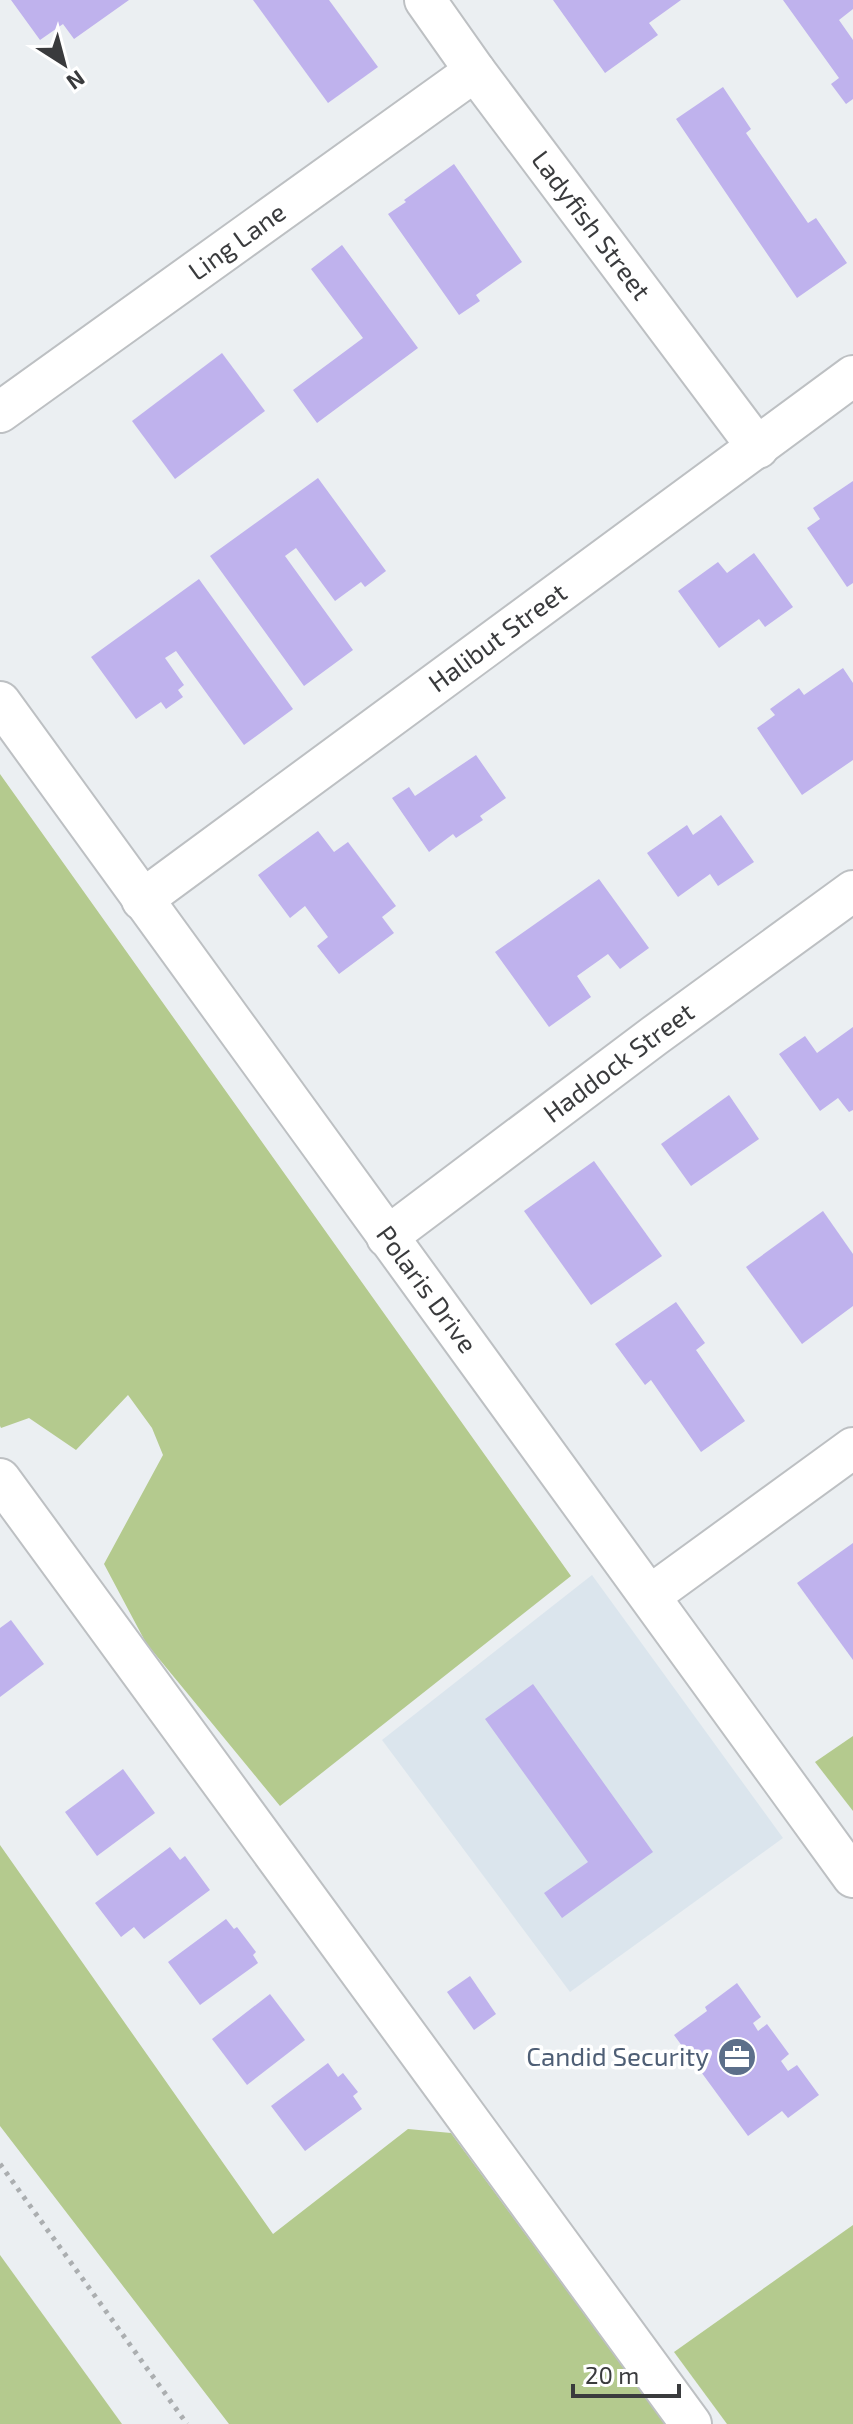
<svg xmlns="http://www.w3.org/2000/svg" width="853" height="2424" font-family="'Exo 2',sans-serif">
	<style>
		.built { fill: #dbe5ed }
		.green { fill: #b4ca8e }
		.building { fill: #bfb2ed }
		.lines { fill: none; stroke-linecap: round; stroke-linejoin: round }
		.minor-casing { stroke: #bdc0c3; stroke-width: 44 }
		.path { stroke: #abaeb0; stroke-width: 5; stroke-dasharray: 4 6; stroke-linecap: butt }
		.minor { stroke: #fff; stroke-width: 40 }
		.labels { text-anchor: middle; stroke-width: 7; stroke-linejoin: round; paint-order: stroke }
		.street-label { font-size: 26px; fill: #3a3b3d; stroke: #fff }
		.service-label { font-size: 26px; fill: #4e5e75; stroke: #fff; text-anchor: end }
	</style>
	<rect width="100%" height="100%" fill="#ebeff2"/>
	<path class="built" d="M592 1575 783 1838 570 1992 382 1740Z"/>
	<g class="green">
		<path d="M0 774 571 1576 280 1806 146 1643 104 1564 163 1455 152 1428 128 1395 76 1450 29 1418 1 1428 0 1426Z"/>
		<path d="M853 1736V1811L815 1762Z"/>
		<path d="M0 1845 273 2234 408 2129 451 2133 665 2424H229L0 2126Z"/>
		<path d="M853 2225V2424H727L674 2352Z"/>
		<path d="M0 2255 122 2424H0Z"/>
	</g>
	<g class="building">
		<path d="M11 0H129L74 39 63 24 40 40Z"/>
		<path d="M253 0H329L378 67 328 103Z"/>
		<path d="M553 0H681L649 23 658 35 605 73Z"/>
		<path d="M783 0H853V9L839 20 853 40V99L846 104 831 84 839 78Z"/>
		<path d="M723 87 751 129 746 133 808 223 816 218 847 263 797 298 676 119Z"/>
		<path d="M454 164 522 262 476 295 480 301 459 315 388 214 406 202 404 200Z"/>
		<path d="M342 245 418 348 317 423 293 390 363 338 311 269Z"/>
		<path d="M222 353 265 411 175 479 132 421Z"/>
		<path d="M318 478 386 571 365 587 361 582 335 601 296 548 285 556 353 650 304 686 210 556Z"/>
		<path d="M853 481V583L847 587 807 528 820 519 813 508Z"/>
		<path d="M754 553 793 607 765 627 759 619 719 648 678 591 718 562 727 573Z"/>
		<path d="M199 579 293 709 244 745 176 651 165 658 184 685 178 690 183 697 166 709 161 702 136 719 91 657Z"/>
		<path d="M843 668 853 683V760L802 795 757 728 775 715 770 709 799 688 804 695Z"/>
		<path d="M476 755 506 798 480 816 483 820 456 838 453 834 429 852 392 798 409 787 415 796Z"/>
		<path d="M721 815 754 862 718 886 710 874 678 897 647 853 687 825 693 835Z"/>
		<path d="M318 831 334 852 348 842 396 906 382 917 394 933 339 974 317 946 328 937 305 906 290 918 258 875Z"/>
		<path d="M599 879 649 948 620 969 608 954 577 976 591 997 549 1027 495 952Z"/>
		<path d="M853 1027V1110L849 1112 838 1098 820 1111 779 1054 805 1036 817 1053Z"/>
		<path d="M729 1095 759 1139 691 1186 661 1144Z"/>
		<path d="M594 1161 662 1256 591 1305 524 1211Z"/>
		<path d="M823 1211 853 1254V1306L802 1344 746 1267Z"/>
		<path d="M676 1302 705 1343 696 1350 745 1421 701 1452 651 1380 645 1385 615 1344Z"/>
		<path d="M853 1543V1660L797 1583Z"/>
		<path d="M11 1620 44 1664 0 1697V1628Z"/>
		<path d="M533 1684 653 1852 562 1918 544 1893 588 1862 485 1719Z"/>
		<path d="M123 1769 155 1813 97 1856 65 1812Z"/>
		<path d="M170 1847 180 1860 185 1856 210 1890 144 1939 134 1927 121 1937 95 1903Z"/>
		<path d="M226 1919 234 1929 237 1927 256 1952 253 1955 258 1963 200 2005 168 1962Z"/>
		<path d="M470 1976 496 2014 474 2030 447 1992Z"/>
		<path d="M737 1983 761 2017 753 2023 758 2031 767 2024 789 2054 781 2061 788 2071 797 2065 819 2095 788 2118 782 2111 748 2136 674 2035 707 2011 705 2007Z"/>
		<path d="M270 1994 305 2040 247 2085 212 2039Z"/>
		<path d="M328 2063 338 2077 343 2073 358 2092 353 2096 362 2109 305 2151 271 2106Z"/>
	</g>
	<g class="lines">
		<g class="minor-casing">
			<g id="minor">
				<path id="s1" d="M425 0 475 71 758 448"/>
				<path id="s2" d="M0 412 475 71"/>
				<path id="s3" d="M0 702C282 1095 571 1484 853 1877"/>
				<path id="s4" d="M142 900 853 376"/>
				<path id="s5" d="M387 1237 654 1036 853 891"/>
				<path d="M0 1479 691 2424"/>
				<path d="M651 1595 853 1448"/>
			</g>
		</g>
		<path class="path" d="M0 2164 187 2424"/>
		<use href="#minor" class="minor"/>
	</g>
	<defs>
		<g id="office-disc" transform="scale(2)"><circle r="9.5" fill="#5c6f8a" stroke="#fff"/><path d="M-6-3h4V-5.5h4V-3h4V5H-6ZM-1-4.5V-3h2v-1.5ZM-6 0V1H6V0Z" fill="#fff"/></g>
	</defs>
	<g fill-rule="evenodd">
		<use href="#office-disc" x="737" y="2057"/>
	</g>
	<g class="labels">
		<g class="street-label">
			<text dy="9" stroke="none"><textPath href="#s1" startOffset="280">Ladyfish Street</textPath></text>
			<text dy="9" stroke="none"><textPath href="#s2" startOffset="292">Ling Lane</textPath></text>
			<text dy="9" stroke="none"><textPath href="#s4" startOffset="442">Halibut Street</textPath></text>
			<text dy="9" stroke="none"><textPath href="#s5" startOffset="290">Haddock Street</textPath></text>
			<text dy="9" stroke="none"><textPath href="#s3" startOffset="726">Polaris Drive</textPath></text>
		</g>
		<g class="service-label">
			<text x="709" y="2066">Candid Security</text>
		</g>
	</g>
	<g transform="translate(64 64) rotate(144)" stroke="#ffffff" stroke-width="6" paint-order="stroke">
	<path d="M0-6L14 30L0 20L-14 30Z" fill="#3a3b3d"/>
	<text y="-12" font-size="22" font-weight="bold" text-anchor="middle" fill="#3a3b3d">N</text>
	</g>
	<path d="M573 2384v12h106v-12" fill="none" stroke="#3a3b3d" stroke-width="4"/>
	<text x="585" y="2384" font-size="24" fill="#3a3b3d" stroke="#ffffff" stroke-width="6" paint-order="stroke">20 m</text>
</svg>
